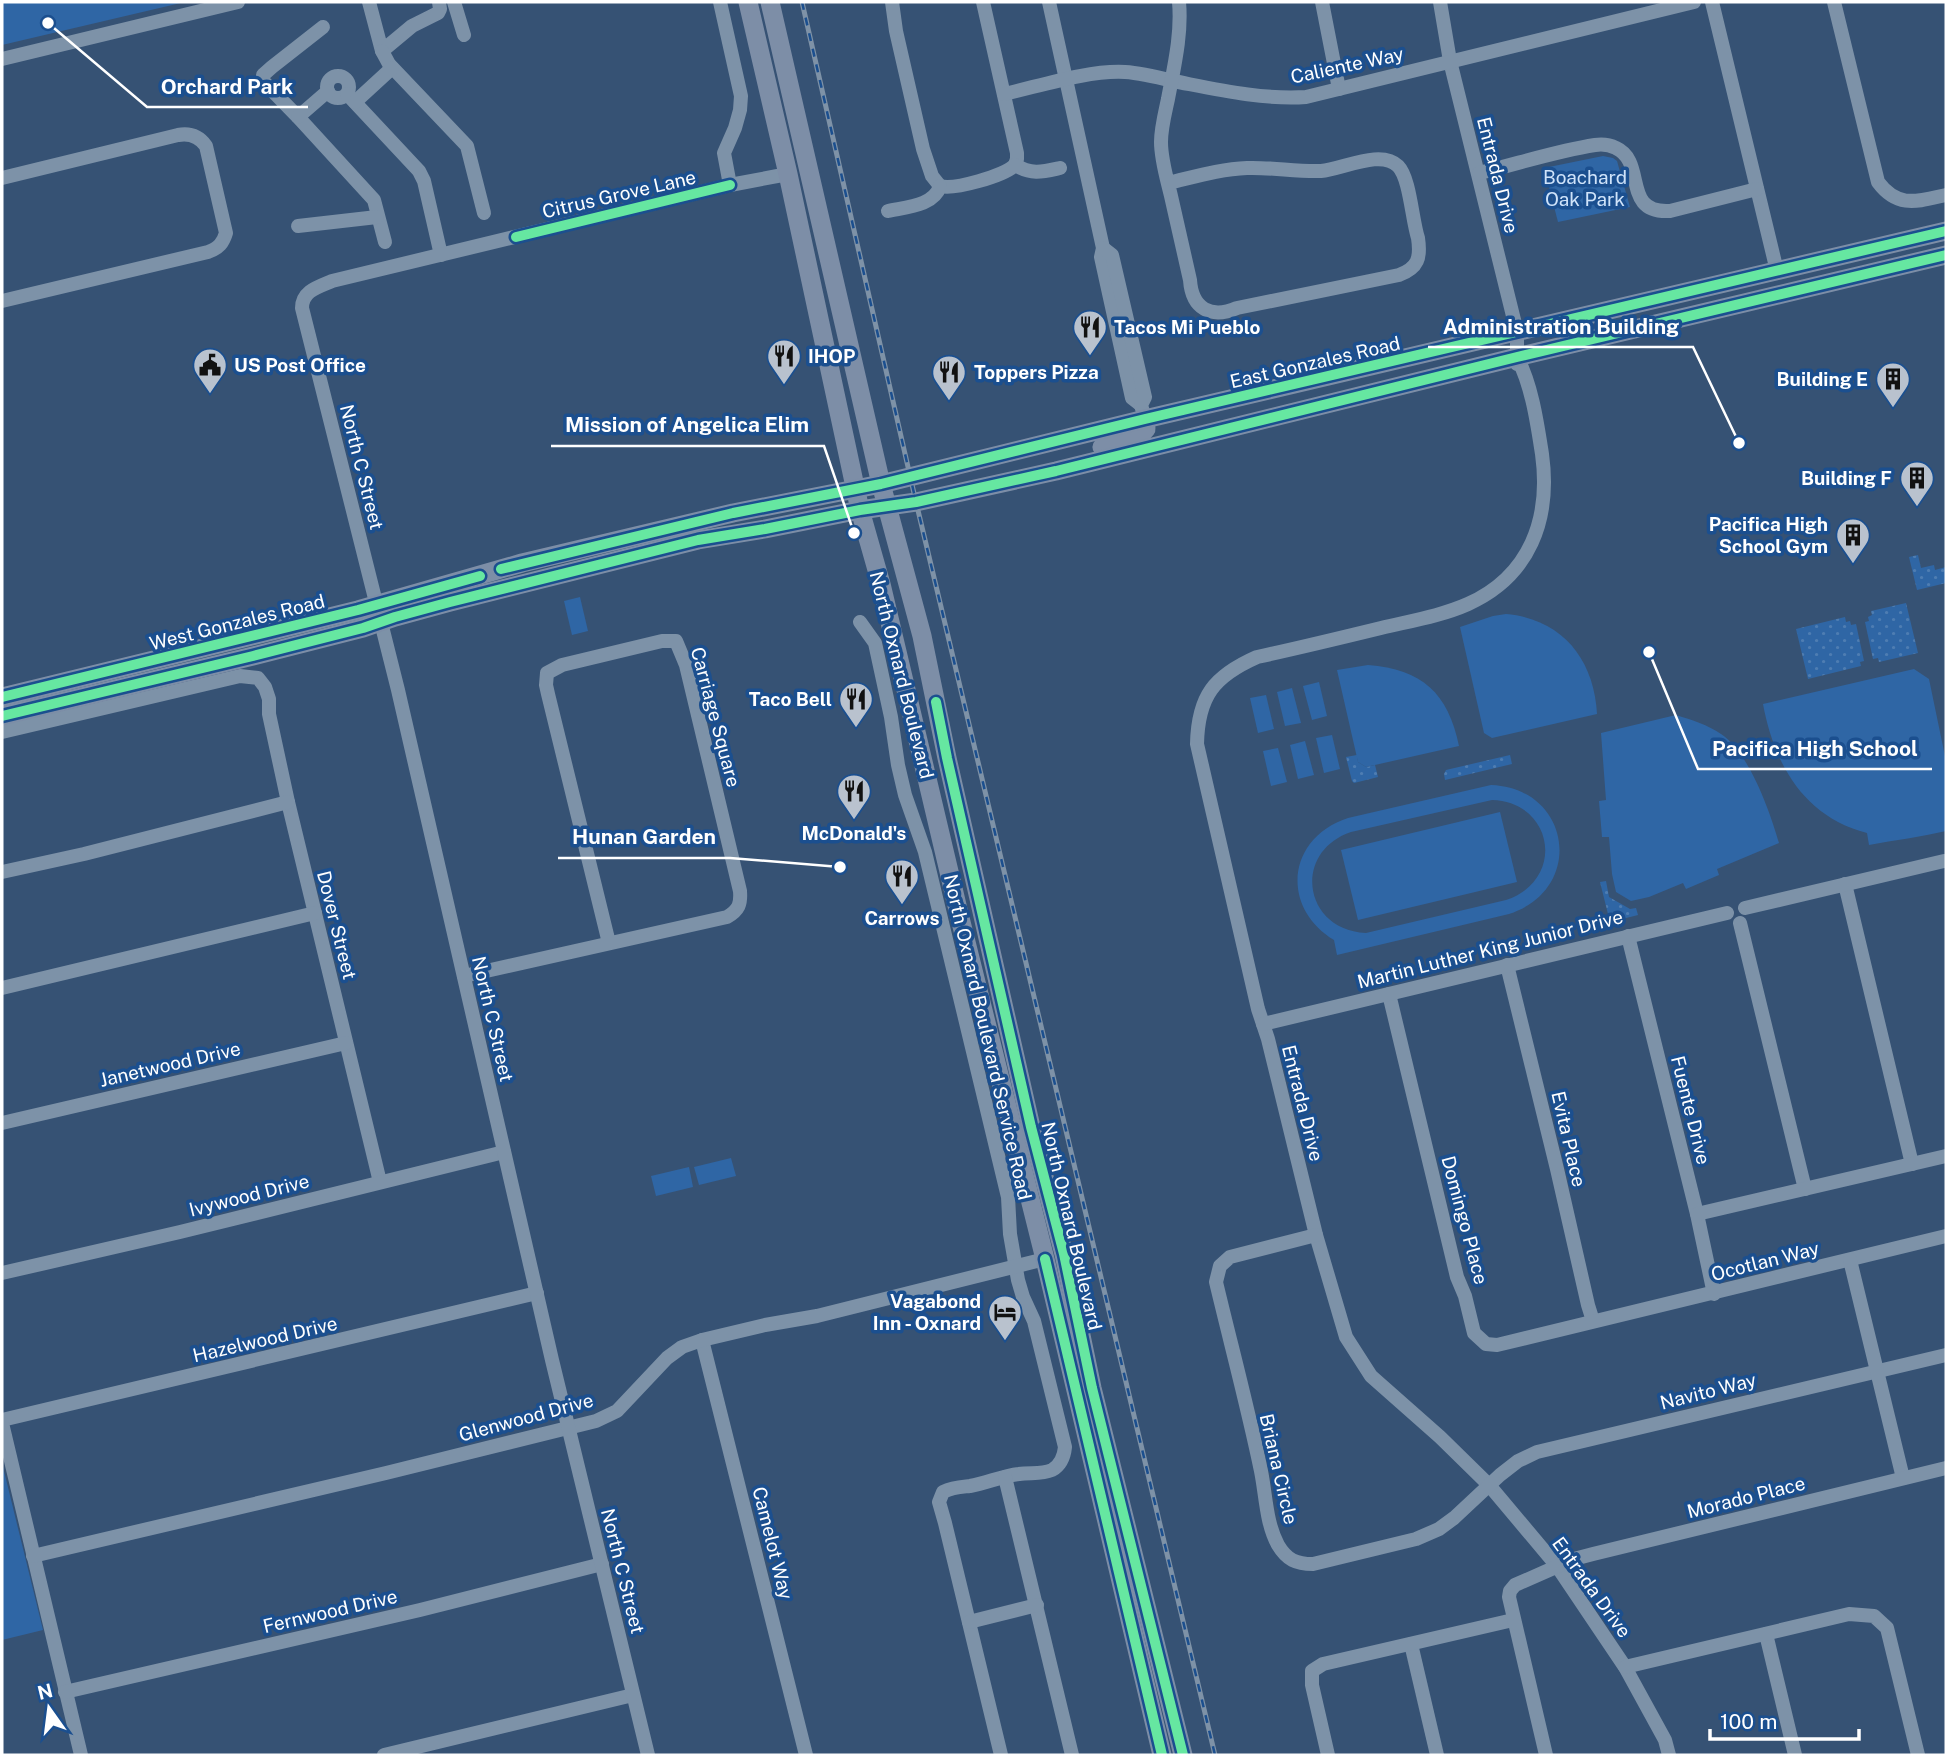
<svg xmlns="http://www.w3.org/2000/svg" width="1948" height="1757" font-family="'Public Sans',sans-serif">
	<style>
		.grass { fill: url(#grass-dots) }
		.green { fill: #2f66a5; fill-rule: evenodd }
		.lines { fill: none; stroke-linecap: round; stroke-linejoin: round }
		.minor { stroke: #7d92a8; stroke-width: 14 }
		.major { stroke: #7d8ea7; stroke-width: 19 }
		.rail-casing { stroke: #7e92a7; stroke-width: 5 }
		.rail { stroke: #1b4f8f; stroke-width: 2.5; stroke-dasharray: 8; stroke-linecap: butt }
		.cycleway-casing { stroke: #1b4f8f; stroke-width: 15 }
		.cycleway { stroke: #66e7a1; stroke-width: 10 }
		.labels { text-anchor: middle; stroke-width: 7; stroke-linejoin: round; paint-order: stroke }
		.street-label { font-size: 19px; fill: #fff; stroke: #1b4f8f }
		.park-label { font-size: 19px; fill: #cfe3fa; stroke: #1b4f8f }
		.poi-label { font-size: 19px; font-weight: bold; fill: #fff; stroke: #1b4f8f; text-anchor: end }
		.leader { fill: none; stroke: #fff; stroke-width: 2.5 }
		.callout-dot { fill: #fff; stroke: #1b4f8f; stroke-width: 2.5 }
		.callout-label { font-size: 21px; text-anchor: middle; font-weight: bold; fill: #fff; stroke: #1b4f8f; stroke-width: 7; stroke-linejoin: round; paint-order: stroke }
	</style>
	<defs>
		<pattern id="grass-dots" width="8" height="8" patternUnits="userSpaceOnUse" patternTransform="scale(1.75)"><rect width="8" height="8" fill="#2f66a5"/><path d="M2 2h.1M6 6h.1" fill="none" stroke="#4e7db2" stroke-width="1.8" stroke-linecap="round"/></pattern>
	</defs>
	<rect width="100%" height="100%" fill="#365274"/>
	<g class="grass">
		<path d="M1918 555 1921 568 1934 565 1935 570 1946 567V583L1917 590 1909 557Z"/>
		<path d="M1906 603 1918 653 1879 662 1878 658 1873 659 1865 622 1869 621 1868 617 1872 615 1871 611Z"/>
		<path d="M1845 617 1846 622 1850 621 1851 625 1856 624 1864 661 1860 662 1861 666 1808 679 1796 629Z"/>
		<path d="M1357 755 1358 762 1366 767 1375 765 1378 777 1354 783 1352 781 1346 757Z"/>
		<path d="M1510 755 1512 764 1445 780 1444 774 1446 770Z"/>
		<path d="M1606 881 1609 897 1630 909 1636 908 1638 915 1610 922 1600 882Z"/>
	</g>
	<g class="green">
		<path d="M2 2H185L2 45Z"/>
		<path d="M1603 156 1613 158 1617 161 1630 207 1558 222 1544 168Z"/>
		<path d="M580 597 588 631 572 635 564 601Z"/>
		<path d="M1506 614C1562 619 1594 659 1597 714L1492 738 1484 733 1460 627 1493 616Z"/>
		<path d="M1368 665C1422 669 1448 693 1459 746L1366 767 1358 762 1337 670Z"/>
		<path d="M1914 669 1929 679 1946 761V831C1921 837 1895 840 1869 845L1867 833C1804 817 1774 764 1763 704Z"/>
		<path d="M1319 682 1327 716 1312 720 1303 686Z"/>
		<path d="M1292 688 1301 723 1285 726 1277 692Z"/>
		<path d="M1266 695 1274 729 1258 733 1250 698Z"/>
		<path d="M1676 715C1692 720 1708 725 1721 734 1749 752 1770 812 1779 843L1717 869 1719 875 1686 889 1683 883 1649 897 1631 901 1616 892 1612 874 1609 837H1602L1599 801 1606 800 1601 733Z"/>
		<path d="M1332 735 1340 769 1324 773 1316 738Z"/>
		<path d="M1305 741 1314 775 1298 779 1290 745Z"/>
		<path d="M1278 748 1287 782 1271 786 1263 751Z"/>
		<path d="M1491 785C1571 788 1586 889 1509 914L1337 955 1334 940C1280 907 1287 838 1348 818ZM1492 800C1554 802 1566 880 1506 900L1366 933C1303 930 1292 852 1351 832Z"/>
		<path d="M1500 812 1517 882 1358 920 1341 850Z"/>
		<path d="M731 1158 736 1176 699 1185 694 1167Z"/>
		<path d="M689 1167 693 1187 656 1196 651 1176Z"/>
		<path d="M2 1463 43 1630 2 1640Z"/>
	</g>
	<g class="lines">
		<g class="minor">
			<path d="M369 2 382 51 412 26 438 13 440 9 439 2"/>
			<path d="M454 2 464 35"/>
			<path d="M720 2 741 96 740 110 735 128 724 153 730 185"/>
			<path d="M892 2 896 31 923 149 932 176 940 186"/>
			<path d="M983 2 1017 153V159L1015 165"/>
			<path d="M1049 2 1103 248 1101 257 1132 398 1141 405"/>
			<path d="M1322 2 1339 89"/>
			<path d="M1440 2 1450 61 1517 332V364"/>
			<path d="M1712 2 1777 271"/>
			<path d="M1834 2 1878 182C1898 209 1918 201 1946 195"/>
			<path d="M323 27 272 67 263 75V81L298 117 374 200 385 242"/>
			<path d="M382 51 389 64 467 146 484 213"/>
			<path d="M2 59 238 2"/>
			<circle cx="338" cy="87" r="11"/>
			<path d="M347 94 419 171 424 181 441 255"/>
			<path d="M1004 94C1040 86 1088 70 1125 72 1141 73 1157 77 1173 81 1215 89 1262 100 1306 97L1694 2"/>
			<path d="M355 102 392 68"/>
			<path d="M298 117 328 91"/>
			<path d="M1479 173C1517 164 1556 151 1595 145 1602 144 1610 145 1616 148 1647 162 1621 214 1670 211L1757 189"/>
			<path d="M2 178 178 135C189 133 199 136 206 146L226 233C223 243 219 248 208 252L2 301"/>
			<path d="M1168 183C1194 177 1220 169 1247 168 1271 167 1297 172 1321 171 1343 169 1381 149 1398 166 1410 178 1412 220 1418 238 1421 258 1418 268 1399 275L1237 308C1211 319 1192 309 1190 280L1171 196C1167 179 1161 160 1161 142 1161 128 1165 113 1168 99 1174 67 1182 34 1179 2"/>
			<path d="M940 186C954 190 1004 176 1015 165 1032 175 1042 172 1060 168"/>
			<path d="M888 211C906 207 934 206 940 186"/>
			<path d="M298 226 377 217"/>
			<path d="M1103 248 1112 255 1145 397 1141 405 1143 412"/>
			<path d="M1517 357C1532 386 1537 422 1542 454 1551 519 1530 576 1468 604 1441 616 1410 621 1381 628 1340 638 1299 648 1257 657 1214 676 1198 696 1197 744L1258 1009 1268 1039 1316 1235 1346 1337 1371 1376 1440 1437 1489 1485 1557 1566 1625 1667 1665 1740 1669 1755"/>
			<path d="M860 622 875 643 891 717 898 765 905 795 925 852 1008 1197 1010 1234 1018 1280 1023 1297 1034 1321 1065 1447C1064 1457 1061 1465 1052 1470 1041 1475 1030 1472 1019 1474 1002 1476 987 1483 970 1486 960 1487 953 1487 943 1492L939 1502 945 1523 1001 1755"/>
			<path d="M2 732 240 676 258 678 265 687 269 699V714L288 802 380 1182"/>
			<path d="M2 872 84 854 288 802"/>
			<path d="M1845 884 1912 1164"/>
			<path d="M1745 908 1944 861"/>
			<path d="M1740 923 1805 1189"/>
			<path d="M1628 936 1697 1214 1714 1294"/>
			<path d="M1507 965 1557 1169 1588 1305 1593 1321"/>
			<path d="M464 976 727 917C739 910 741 904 740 891L686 665 676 641H662L562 665 547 673 546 685 548 694 609 943"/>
			<path d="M2 988 315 913"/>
			<path d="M1389 994 1457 1277 1465 1296 1474 1333 1486 1344 1497 1345 1946 1236"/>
			<path d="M1263 1024 1727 913"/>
			<path d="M2 1123 346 1043"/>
			<path d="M1697 1214 1946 1156"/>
			<path d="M1316 1235 1230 1257 1220 1266 1216 1282C1231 1345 1248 1408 1261 1471 1266 1496 1266 1523 1278 1545 1287 1560 1296 1564 1313 1564L1416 1539 1439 1529 1454 1518 1500 1475 1518 1461 1537 1452 1946 1355"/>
			<path d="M1850 1260 1903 1478"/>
			<path d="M2 1273 180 1232 504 1152"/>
			<path d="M702 1340 806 1755"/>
			<path d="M2 1420 537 1293"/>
			<path d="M2 1423 81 1755"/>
			<path d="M1005 1477 1072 1755"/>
			<path d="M33 1556 386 1473 596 1421 617 1411 667 1358 682 1347 702 1340 765 1325 817 1316 1045 1259"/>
			<path d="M969 1622 1037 1605"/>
			<path d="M1766 1634 1795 1755"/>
			<path d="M1411 1644 1437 1755"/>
			<path d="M1625 1667 1849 1614 1874 1616 1887 1628 1918 1755"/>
			<path d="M65 1692 420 1610 602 1564"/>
			<path d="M384 1755 633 1695"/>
			<path d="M648 1755 552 1360 398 690 302 308C302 291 318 287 332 281L730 185 788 174"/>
			<path d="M1328 1755 1312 1685V1671L1323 1664 1513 1620"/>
			<path d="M1546 1755 1509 1597 1510 1591 1515 1585 1574 1559 1593 1554 1946 1468"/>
		</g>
		<g class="major">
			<path d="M748 2 788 174 860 510 881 584 960 918 1045 1259 1162 1755"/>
			<path d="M770 2 881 484 922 636 947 758 1031 1127 1064 1254 1092 1388 1183 1755"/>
			<path d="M1102 447C1116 442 1136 442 1146 429L1145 419"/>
			<path d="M2 697 358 610 522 563 733 513 881 484 1145 419 1946 231"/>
			<path d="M2 716 253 656 363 628 395 617 450 602 698 540 765 529 860 510 916 502 1056 471 1517 357 1946 255"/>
		</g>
		<g class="rail-casing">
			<path id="rail" d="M802 2 916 502 1215 1755"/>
		</g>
		<use href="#rail" class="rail"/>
		<g class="cycleway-casing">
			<g id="cycleway">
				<path d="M516 237 730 185"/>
				<path d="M501 569 733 513 881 484 1145 419 1946 231"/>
				<path d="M2 697 358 610 480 576"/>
				<path d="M936 702 947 758 1031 1127 1064 1254 1092 1388 1183 1755"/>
				<path d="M2 716 253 656 363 628 395 617 450 602 698 540 765 529 860 510 916 502 1056 471 1517 357 1946 255"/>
				<path d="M1045 1259 1162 1755"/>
			</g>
		</g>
		<use href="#cycleway" class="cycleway"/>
	</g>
	<defs>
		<g id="restaurant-pin" transform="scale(1.75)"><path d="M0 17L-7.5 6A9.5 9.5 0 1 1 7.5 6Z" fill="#b9c2ce" stroke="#1b4f8f"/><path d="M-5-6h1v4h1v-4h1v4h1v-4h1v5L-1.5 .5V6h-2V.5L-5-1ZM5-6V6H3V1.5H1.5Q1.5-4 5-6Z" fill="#111"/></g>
		<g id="civic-pin" transform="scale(1.75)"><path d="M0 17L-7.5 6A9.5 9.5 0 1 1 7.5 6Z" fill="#b9c2ce" stroke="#1b4f8f"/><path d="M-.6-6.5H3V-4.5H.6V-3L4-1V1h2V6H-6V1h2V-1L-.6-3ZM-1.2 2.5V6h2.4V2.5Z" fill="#111"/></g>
		<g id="building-pin" transform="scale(1.75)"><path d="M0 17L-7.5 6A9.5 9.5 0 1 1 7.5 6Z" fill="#b9c2ce" stroke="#1b4f8f"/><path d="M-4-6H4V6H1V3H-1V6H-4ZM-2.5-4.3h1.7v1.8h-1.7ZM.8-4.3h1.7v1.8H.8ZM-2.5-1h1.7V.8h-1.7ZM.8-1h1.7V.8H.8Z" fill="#111"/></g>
		<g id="hotel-pin" transform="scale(1.75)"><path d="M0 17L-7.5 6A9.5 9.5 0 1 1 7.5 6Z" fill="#b9c2ce" stroke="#1b4f8f"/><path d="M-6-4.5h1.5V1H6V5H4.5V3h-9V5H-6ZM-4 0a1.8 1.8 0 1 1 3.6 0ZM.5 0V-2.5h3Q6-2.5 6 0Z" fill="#111"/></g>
	</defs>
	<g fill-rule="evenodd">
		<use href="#restaurant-pin" x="1090" y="327"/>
		<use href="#restaurant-pin" x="784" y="356"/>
		<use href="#civic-pin" x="210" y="365"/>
		<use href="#restaurant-pin" x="949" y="372"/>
		<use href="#building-pin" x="1893" y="379"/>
		<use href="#building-pin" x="1917" y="478"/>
		<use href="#building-pin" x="1853" y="535"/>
		<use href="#restaurant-pin" x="856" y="699"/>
		<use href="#restaurant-pin" x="854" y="791"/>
		<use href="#restaurant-pin" x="902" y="876"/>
		<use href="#hotel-pin" x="1005" y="1312"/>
	</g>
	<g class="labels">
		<g class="street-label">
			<text transform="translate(1347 65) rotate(-12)" y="7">Caliente Way</text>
			<text transform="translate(1498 175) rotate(76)" y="7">Entrada Drive</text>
			<text transform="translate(619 194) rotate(-13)" y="7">Citrus Grove Lane</text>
			<text transform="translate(1315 362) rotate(-13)" y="7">East Gonzales Road</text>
			<text transform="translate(362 467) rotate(76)" y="7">North C Street</text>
			<text transform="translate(237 622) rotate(-14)" y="7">West Gonzales Road</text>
			<text transform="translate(902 675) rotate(76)" y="7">North Oxnard Boulevard</text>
			<text transform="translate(716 717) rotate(75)" y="7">Carriage Square</text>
			<text transform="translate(337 925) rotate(76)" y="7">Dover Street</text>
			<text transform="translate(1490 949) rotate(-14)" y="7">Martin Luther King Junior Drive</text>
			<text transform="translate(493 1019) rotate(77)" y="7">North C Street</text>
			<text transform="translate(988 1037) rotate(77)" y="7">North Oxnard Boulevard Service Road</text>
			<text transform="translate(170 1064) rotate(-13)" y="7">Janetwood Drive</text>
			<text transform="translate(1303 1103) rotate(76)" y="7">Entrada Drive</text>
			<text transform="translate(1691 1110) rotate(76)" y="7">Fuente Drive</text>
			<text transform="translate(1569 1139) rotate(77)" y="7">Evita Place</text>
			<text transform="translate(249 1195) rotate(-14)" y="7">Ivywood Drive</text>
			<text transform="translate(1465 1220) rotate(75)" y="7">Domingo Place</text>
			<text transform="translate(1072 1226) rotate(77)" y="7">North Oxnard Boulevard</text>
			<text transform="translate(1765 1261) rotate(-14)" y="7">Ocotlan Way</text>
			<text transform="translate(265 1339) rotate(-13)" y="7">Hazelwood Drive</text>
			<text transform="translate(1708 1391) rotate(-14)" y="7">Navito Way</text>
			<text transform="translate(526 1417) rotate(-15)" y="7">Glenwood Drive</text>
			<text transform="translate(1279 1469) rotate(77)" y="7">Briana Circle</text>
			<text transform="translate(1746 1497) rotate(-14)" y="7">Morado Place</text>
			<text transform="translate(773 1543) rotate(76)" y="7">Camelot Way</text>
			<text transform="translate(623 1571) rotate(76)" y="7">North C Street</text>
			<text transform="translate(1592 1587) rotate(54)" y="7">Entrada Drive</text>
			<text transform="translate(330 1611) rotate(-13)" y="7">Fernwood Drive</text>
		</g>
		<g class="park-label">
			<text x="1585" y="184">Boachard<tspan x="1585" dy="22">Oak Park</tspan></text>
		</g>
		<g class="poi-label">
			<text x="1114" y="334" text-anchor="start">Tacos Mi Pueblo</text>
			<text x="808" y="363" text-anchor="start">IHOP</text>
			<text x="234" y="372" text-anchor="start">US Post Office</text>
			<text x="974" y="379" text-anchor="start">Toppers Pizza</text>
			<text x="1868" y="386">Building E</text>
			<text x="1892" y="485">Building F</text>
			<text x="1828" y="531">Pacifica High<tspan x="1828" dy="22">School Gym</tspan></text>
			<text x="832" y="706">Taco Bell</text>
			<text x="854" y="840" text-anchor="middle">McDonald's</text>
			<text x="902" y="925" text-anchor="middle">Carrows</text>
			<text x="981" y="1308">Vagabond<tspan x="981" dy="22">Inn - Oxnard</tspan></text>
		</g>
	</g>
	<path class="leader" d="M48 23L147 107H308M1739 443L1693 347H1428M854 533L824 446H551M1649 652L1698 769H1932M840 867L730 858H558"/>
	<g class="callout-dot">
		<circle cx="48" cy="23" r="7"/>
		<circle cx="1739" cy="443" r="7"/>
		<circle cx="854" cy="533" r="7"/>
		<circle cx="1649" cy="652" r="7"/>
		<circle cx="840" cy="867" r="7"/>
	</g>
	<g class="callout-label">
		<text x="227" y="94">Orchard Park</text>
		<text x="1561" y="334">Administration Building</text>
		<text x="687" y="432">Mission of Angelica Elim</text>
		<text x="1815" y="756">Pacifica High School</text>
		<text x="644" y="844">Hunan Garden</text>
	</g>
	<rect width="1948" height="1757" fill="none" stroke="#ffffff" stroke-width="7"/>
	<g transform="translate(49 1708) rotate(346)" stroke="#1b4f8f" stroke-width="5" paint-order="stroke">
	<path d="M0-5L12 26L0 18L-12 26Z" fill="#ffffff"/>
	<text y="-10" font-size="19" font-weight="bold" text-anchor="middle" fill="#ffffff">N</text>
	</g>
	<path d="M1710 1729v10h149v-10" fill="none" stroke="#ffffff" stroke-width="3.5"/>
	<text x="1720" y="1729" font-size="21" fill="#ffffff" stroke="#1b4f8f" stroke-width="5" paint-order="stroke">100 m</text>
</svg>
